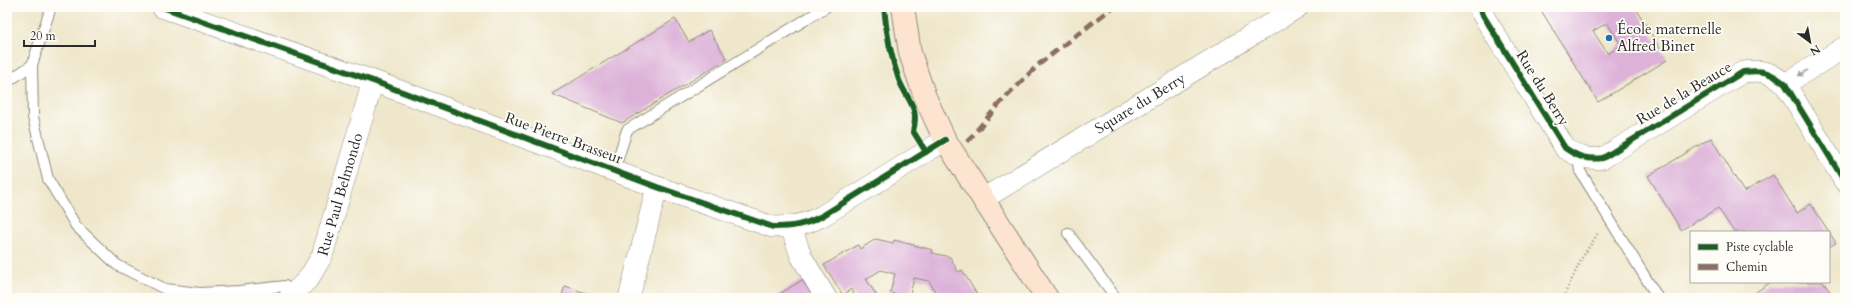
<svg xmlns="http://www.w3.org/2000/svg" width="1852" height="305" font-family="Cardo,serif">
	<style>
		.building { fill: #ddb2d9; fill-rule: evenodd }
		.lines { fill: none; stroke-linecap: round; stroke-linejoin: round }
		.lane-casing { stroke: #8d897b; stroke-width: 12 }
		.street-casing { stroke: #8d897b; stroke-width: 22 }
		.secondary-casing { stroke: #8d897b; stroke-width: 24 }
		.path { stroke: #8d897b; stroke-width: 2.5; stroke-dasharray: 1 3; stroke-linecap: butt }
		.lane { stroke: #fff; stroke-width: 10 }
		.street { stroke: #fff; stroke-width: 21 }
		.secondary { stroke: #fde4d1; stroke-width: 22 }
		.quiet { stroke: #8d6e63; stroke-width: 5; stroke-dasharray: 10 5; stroke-linecap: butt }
		.cycleway-casing { stroke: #fdfcf7; stroke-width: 8 }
		.cycleway { stroke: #1b5e20; stroke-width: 6 }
		.oneway { fill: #a0a0a0 }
		.poi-dot { fill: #1f6fb2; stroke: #fdfcf7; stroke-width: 1.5 }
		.labels { text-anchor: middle; stroke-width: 3.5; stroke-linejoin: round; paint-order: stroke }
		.poi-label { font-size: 15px; fill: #2b2b2b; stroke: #fdfcf7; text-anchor: start }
		.street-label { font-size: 15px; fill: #2b2b2b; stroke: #fdfcf7 }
	</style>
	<rect width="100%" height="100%" fill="#fdfcf7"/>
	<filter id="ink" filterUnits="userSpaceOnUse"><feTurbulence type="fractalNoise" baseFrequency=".025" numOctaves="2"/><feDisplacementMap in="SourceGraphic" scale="8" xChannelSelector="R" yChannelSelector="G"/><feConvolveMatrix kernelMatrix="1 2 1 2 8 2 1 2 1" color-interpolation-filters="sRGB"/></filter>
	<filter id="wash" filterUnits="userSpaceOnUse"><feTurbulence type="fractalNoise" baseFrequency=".012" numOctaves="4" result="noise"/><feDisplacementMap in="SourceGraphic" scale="16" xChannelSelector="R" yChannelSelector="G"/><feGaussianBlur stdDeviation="0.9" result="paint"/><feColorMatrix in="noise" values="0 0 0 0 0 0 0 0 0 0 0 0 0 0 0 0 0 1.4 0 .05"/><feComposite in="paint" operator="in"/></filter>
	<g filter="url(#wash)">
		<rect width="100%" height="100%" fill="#efe7cb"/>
		<g id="blocks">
			<g class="building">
				<path d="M1539 7H1635L1667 60 1598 102ZM1607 23 1621 45 1608 54 1593 31Z"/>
				<path d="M675 19 689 42 709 30 727 59 622 123 552 94Z"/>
				<path d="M1711 138 1744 192 1773 175 1797 213 1811 204 1836 243 1829 247V232H1734L1718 208 1681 230 1648 176Z"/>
				<path d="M876 239 893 243 894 240 933 250 932 253 950 257 958 272 962 270 979 298H932L937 295 929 281 914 278 909 298 890 293 895 274 881 270 866 279 877 296 873 298H856L851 289 843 295 824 265 858 245 860 249Z"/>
				<path d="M802 280 814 298H773Z"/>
				<path d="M1771 282H1824L1833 297 1760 298 1756 292Z"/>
				<path d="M565 286 595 296 594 298H561Z"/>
			</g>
		</g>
	</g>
	<g filter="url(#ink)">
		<use href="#blocks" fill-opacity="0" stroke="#8d897b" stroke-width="1"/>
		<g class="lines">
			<g class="lane-casing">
				<g id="lane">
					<path d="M51 7 32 65 33 117 48 179 76 226 117 265 165 289 200 293 239 291 285 286 295 293"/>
					<path d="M7 82 32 65"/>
					<path d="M1578 157 1580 171 1658 298"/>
					<path d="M614 171 627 130 826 7"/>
					<path d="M1068 233 1116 298"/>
				</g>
			</g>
			<g class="street-casing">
				<g id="street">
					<path d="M162 7 373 81 657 187 773 227C792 227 805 225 822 216L945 140"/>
					<path d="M1478 7 1565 148C1578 157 1587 160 1603 158L1743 72C1763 70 1769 71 1785 84L1845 182"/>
					<path d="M1785 84 1845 47"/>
					<path id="s1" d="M983 199 1298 7"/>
					<path d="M791 227 801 256 826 298"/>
					<path id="s2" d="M289 298 309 278 322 256 373 81"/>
					<path d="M629 298 657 187"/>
				</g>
			</g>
			<g class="secondary-casing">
				<path id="secondary" d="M903 7 910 53 925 97 945 140 1047 298"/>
			</g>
			<path class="path" d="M1563 298 1582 258 1598 233"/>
			<use href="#lane" class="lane"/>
			<use href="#street" class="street"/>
			<use href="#secondary" class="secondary"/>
			<path class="quiet" d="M967 142 1001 102 1038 65 1113 7"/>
			<g class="cycleway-casing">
				<g id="cycleway">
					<path d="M162 7 373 81 657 187 773 227C792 227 805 225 822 216L945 140"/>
					<path d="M884 7C886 31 891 57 899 80 907 100 920 107 913 131L926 152"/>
					<path d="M1478 7 1565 148C1578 157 1587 160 1603 158L1743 72C1763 70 1769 71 1785 84L1845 182"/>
				</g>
			</g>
			<use href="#cycleway" class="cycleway"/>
		</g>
		<defs><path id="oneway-solid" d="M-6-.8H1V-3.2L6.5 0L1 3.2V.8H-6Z"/></defs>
		<use class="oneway" href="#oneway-solid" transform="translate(1803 73) rotate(149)"/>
	</g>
	<circle class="poi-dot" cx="1609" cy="38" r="4"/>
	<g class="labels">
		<g class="poi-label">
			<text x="1617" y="34">École maternelle<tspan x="1617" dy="17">Alfred Binet</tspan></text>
		</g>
		<g class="street-label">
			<text transform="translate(1543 88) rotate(58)" y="5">Rue du Berry</text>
			<text transform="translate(1684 93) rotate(-31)" y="5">Rue de la Beauce</text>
			<text dy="5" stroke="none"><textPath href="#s1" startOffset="184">Square du Berry</textPath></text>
			<text transform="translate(564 138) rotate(20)" y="5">Rue Pierre Brasseur</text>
			<text dy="5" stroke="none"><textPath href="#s2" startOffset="118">Rue Paul Belmondo</textPath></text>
		</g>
	</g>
	<rect width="1852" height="305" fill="none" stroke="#fdfcf7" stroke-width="24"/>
	<rect x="1690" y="231" width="140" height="52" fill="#fdfcf7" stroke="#a9a8a5"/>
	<rect x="1698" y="244" width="20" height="6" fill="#1b5e20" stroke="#a9a8a5"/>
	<text x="1726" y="251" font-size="12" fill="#2b2b2b">Piste cyclable</text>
	<rect x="1698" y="264" width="20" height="6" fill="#8d6e63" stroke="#a9a8a5"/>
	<text x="1726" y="271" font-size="12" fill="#2b2b2b">Chemin</text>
	<g transform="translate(1810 42) rotate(148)" stroke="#fdfcf7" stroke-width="3" paint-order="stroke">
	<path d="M0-3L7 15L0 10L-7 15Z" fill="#2b2b2b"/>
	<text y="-6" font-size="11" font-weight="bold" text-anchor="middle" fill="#2b2b2b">N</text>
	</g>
	<path d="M24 40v6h71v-6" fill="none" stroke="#2b2b2b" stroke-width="2"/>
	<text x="30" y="40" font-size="12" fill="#2b2b2b" stroke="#fdfcf7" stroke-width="3" paint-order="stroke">20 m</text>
</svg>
